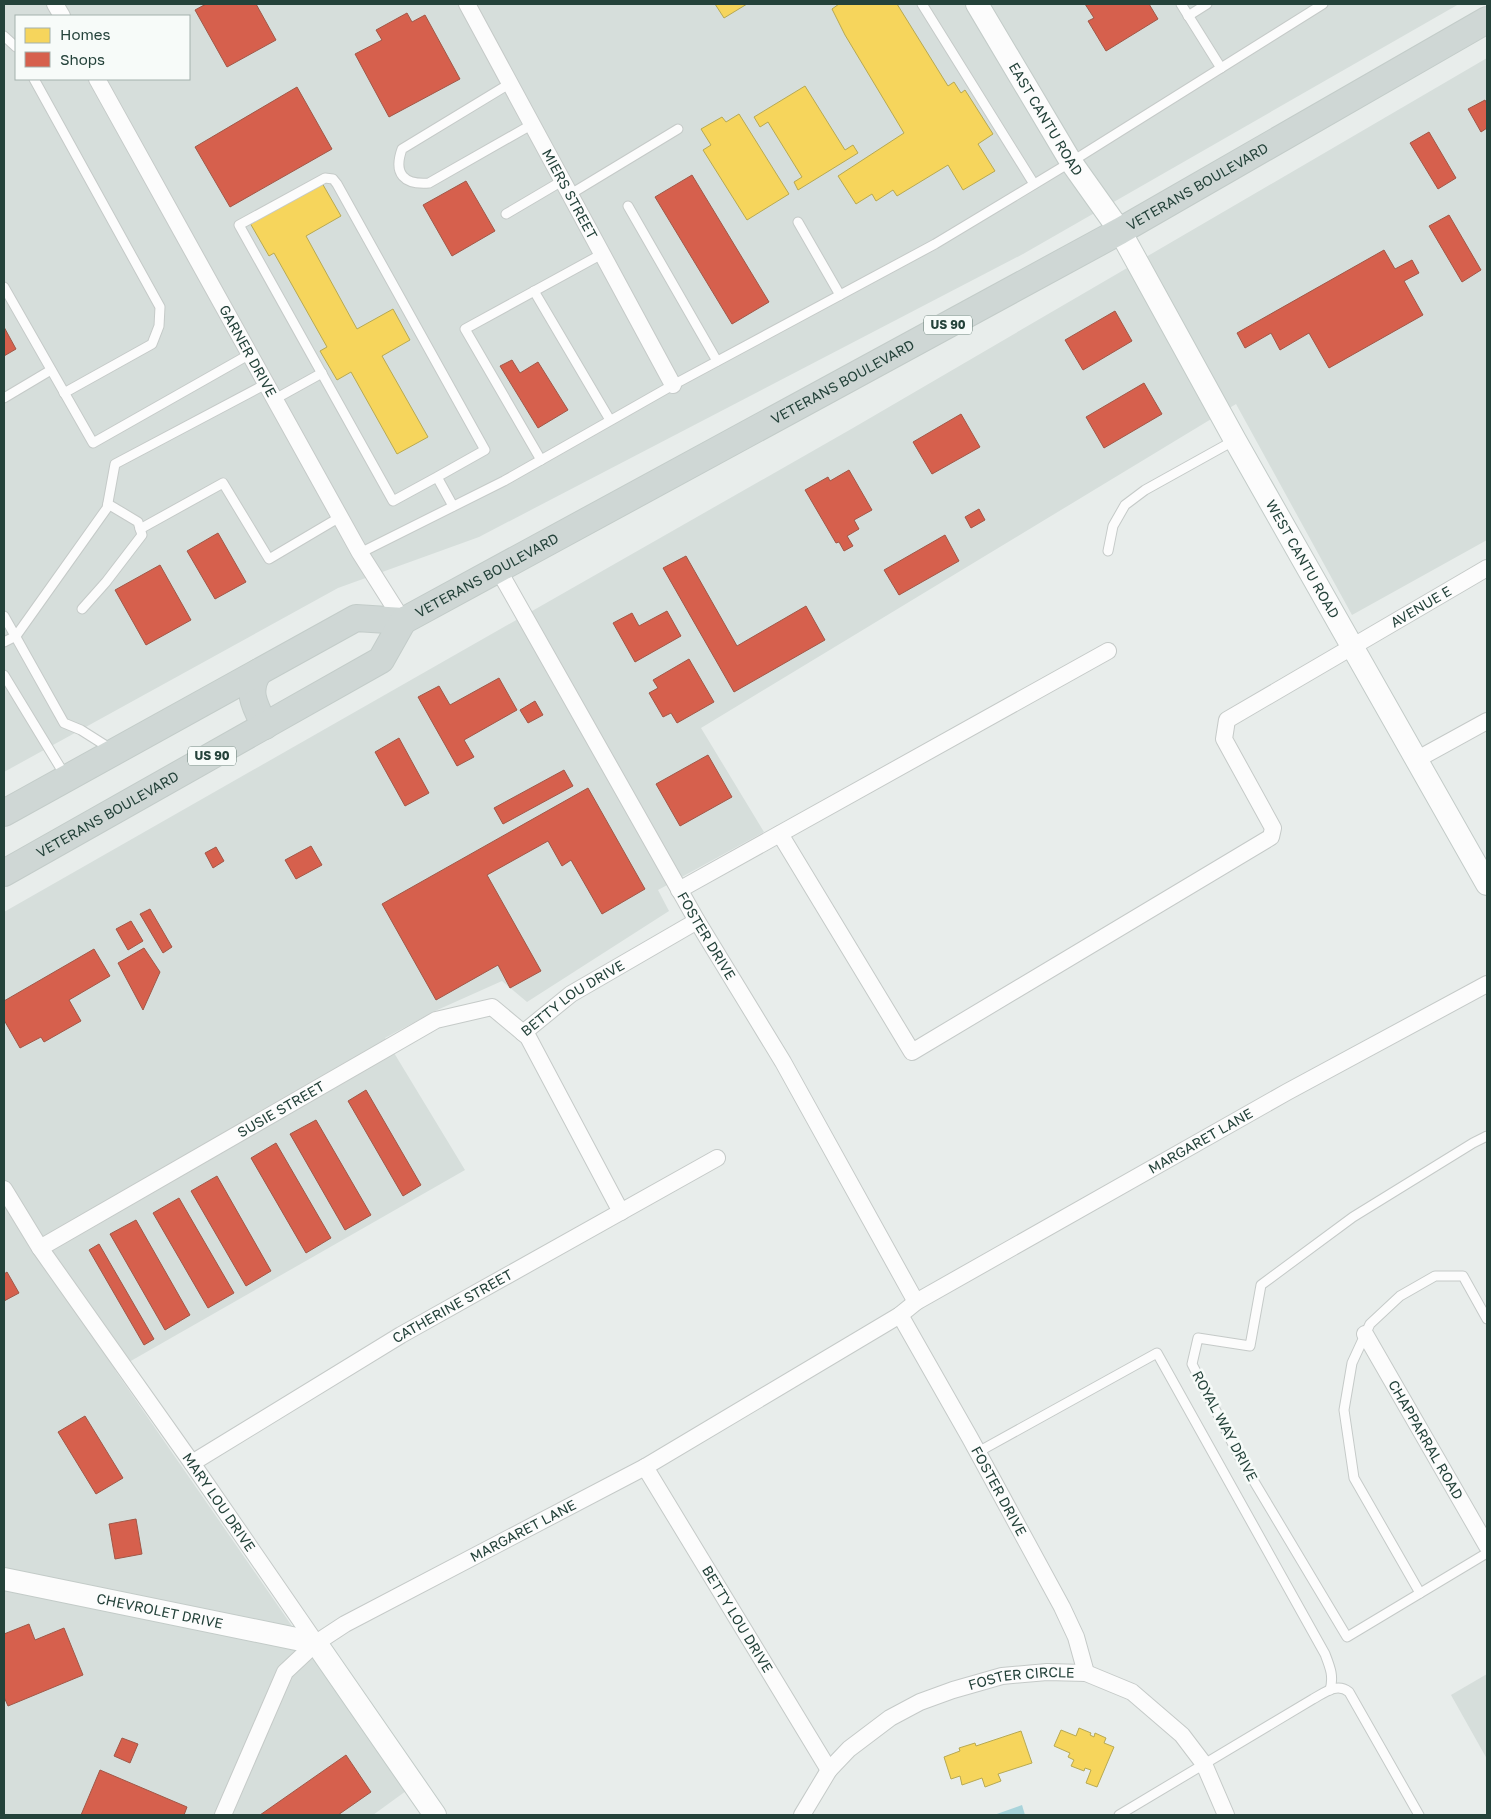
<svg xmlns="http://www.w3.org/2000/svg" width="1491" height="1819" font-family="'Golos Text',sans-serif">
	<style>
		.built { fill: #d6dedb; fill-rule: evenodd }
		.water { fill: #a9d4db }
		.homes { fill: #f6d55c; stroke: #b7a952 }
		.shops { fill: #d6604d; stroke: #a15747 }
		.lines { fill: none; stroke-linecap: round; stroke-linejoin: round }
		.lane-casing { stroke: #c5cac8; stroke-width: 11 }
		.street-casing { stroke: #c5cac8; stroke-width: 18 }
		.secondary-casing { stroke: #c3cbc8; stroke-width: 24 }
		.primary-casing { stroke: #c3ccc9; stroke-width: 28 }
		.lane { stroke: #fcfcfc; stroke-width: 9 }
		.street { stroke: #fcfcfc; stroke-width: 16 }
		.secondary { stroke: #fcfcfc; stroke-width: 22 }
		.primary { stroke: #cfd7d5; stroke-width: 26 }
		.labels { text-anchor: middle; stroke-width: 5; stroke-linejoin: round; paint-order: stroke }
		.shield { fill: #f7fbf9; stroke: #637a73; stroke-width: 1 }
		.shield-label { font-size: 12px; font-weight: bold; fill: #24423a }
		.street-label { font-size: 14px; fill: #24423a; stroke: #f7fbf9 }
	</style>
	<rect width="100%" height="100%" fill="#e8edeb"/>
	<g class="built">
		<path d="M4 4H1459L1023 254 479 537 338 588 4 772ZM16 16H189V79H16Z"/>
		<path d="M1487 58V540L1352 615 1236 404 701 728 764 832 658 890 669 911 527 1002 502 981 435 1011 385 1038 465 1170 115 1370 406 1791 373 1815H4V912L853 428Z"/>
		<path d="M1487 1674V1759L1451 1695Z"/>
	</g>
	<path class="water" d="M1022 1805 1025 1815H994Z"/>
	<g class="homes">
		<path d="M715 4H747L724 18Z"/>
		<path d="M839 4H897L948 86 954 82 961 93 965 90 993 134 978 144 995 171 963 190 948 165 897 196 893 190 876 201 872 194 856 204 838 176 904 133 845 35 832 9Z"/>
		<path d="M805 86 845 150 853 145 858 153 798 190 794 182 802 177 768 122 760 127 754 117Z"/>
		<path d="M739 114 789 194 747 220 703 150 711 145 701 129 722 117 726 122Z"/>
		<path d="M322 183 341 216 306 236 357 329 393 309 410 340 382 356 428 437 397 454 351 372 337 380 320 351 327 347 274 253 269 256 250 223Z"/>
		<path d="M1079 1728 1091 1733 1090 1735 1094 1737 1095 1733 1106 1738 1104 1743 1114 1747 1097 1787 1086 1783 1091 1770 1085 1768 1084 1771 1071 1766 1074 1760 1068 1757 1070 1753 1054 1746 1061 1730 1076 1736Z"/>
		<path d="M1021 1731 1032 1763 998 1774 1001 1781 985 1787 982 1778 962 1785 960 1776 951 1779 944 1757 960 1751 959 1748 975 1743 976 1746Z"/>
	</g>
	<g class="shops">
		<path d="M206 4H256L276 40 227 67 195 10Z"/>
		<path d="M1085 4H1149L1158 19 1106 51 1088 21 1094 18Z"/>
		<path d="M407 13 412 22 425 15 460 79 389 117 355 54 382 40 376 30Z"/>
		<path d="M297 87 332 149 230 207 195 147Z"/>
		<path d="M1485 100 1487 104V128L1481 132 1468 109Z"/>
		<path d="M1429 132 1456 178 1438 189 1410 143Z"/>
		<path d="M692 175 769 302 732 324 655 197Z"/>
		<path d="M466 181 495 231 452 256 423 205Z"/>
		<path d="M1449 215 1481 270 1462 282 1429 226Z"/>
		<path d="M1384 250 1395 269 1412 260 1419 273 1404 281 1423 315 1329 368 1309 333 1280 350 1271 333 1245 348 1237 333Z"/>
		<path d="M1115 311 1132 341 1083 370 1065 340Z"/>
		<path d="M4 327 16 349 4 356Z"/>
		<path d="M512 360 520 373 538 362 568 410 538 428 500 366Z"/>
		<path d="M1144 383 1162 414 1104 448 1086 417Z"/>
		<path d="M961 414 980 447 932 474 913 442Z"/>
		<path d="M849 470 872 510 854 520 859 529 847 536 853 546 844 551 839 542 836 543 805 490 828 477 830 481Z"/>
		<path d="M979 509 985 520 971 528 965 517Z"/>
		<path d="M218 533 246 582 215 599 187 551Z"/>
		<path d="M945 535 959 561 899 595 884 570Z"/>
		<path d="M686 556 737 646 806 606 825 640 734 692 663 568Z"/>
		<path d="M160 565 191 620 146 645 115 590Z"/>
		<path d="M667 611 681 636 635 662 613 623 632 613 639 626Z"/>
		<path d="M689 659 714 702 677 723 671 713 663 717 649 693 658 688 653 680Z"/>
		<path d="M499 678 517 710 464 740 474 757 457 766 418 697 439 686 450 705Z"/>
		<path d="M535 701 543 715 528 723 520 710Z"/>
		<path d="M399 738 429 793 405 806 375 752Z"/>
		<path d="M708 755 732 797 680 826 656 784Z"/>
		<path d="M564 770 573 786 503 824 494 808Z"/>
		<path d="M588 788 645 889 602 914 571 860 562 866 548 841 487 875 541 971 510 988 498 965 436 1000 382 904Z"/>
		<path d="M311 846 322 865 296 879 285 860Z"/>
		<path d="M216 847 224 861 213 868 205 853Z"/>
		<path d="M150 909 172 947 163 953 140 914Z"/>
		<path d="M131 921 143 941 128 950 116 929Z"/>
		<path d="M144 948 160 972 143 1010 118 963Z"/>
		<path d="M94 949 110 976 69 1000 81 1021 44 1042 41 1037 20 1048 4 1020V1001Z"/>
		<path d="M366 1090 421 1185 403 1196 348 1101Z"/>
		<path d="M316 1120 371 1215 345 1230 290 1134Z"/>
		<path d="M276 1143 331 1238 306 1253 251 1158Z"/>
		<path d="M217 1176 271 1271 246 1286 191 1191Z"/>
		<path d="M179 1198 234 1293 208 1308 153 1213Z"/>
		<path d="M136 1220 190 1315 165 1330 110 1234Z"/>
		<path d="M99 1244 154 1339 144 1345 89 1250Z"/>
		<path d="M7 1272 19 1293 4 1301V1274Z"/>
		<path d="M85 1416 123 1478 96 1494 58 1432Z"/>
		<path d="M136 1519 142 1554 115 1559 109 1524Z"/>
		<path d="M29 1624 35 1640 64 1628 83 1675 8 1706 4 1697V1634Z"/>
		<path d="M122 1738 138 1744 130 1763 114 1756Z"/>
		<path d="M346 1755 371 1792 338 1815H260Z"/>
		<path d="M100 1770 187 1807 184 1815H81Z"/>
	</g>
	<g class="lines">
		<g class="lane-casing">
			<g id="lane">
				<path d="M922 4 1034 184"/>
				<path d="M1181 4 1221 68"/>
				<path d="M1188 16 1207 4"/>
				<path d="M4 36 16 47"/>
				<path d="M34 79 160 307 159 326 152 344 64 393"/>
				<path d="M509 84 402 149C393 174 404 185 429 183L531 125"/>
				<path d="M569 195 678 129"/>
				<path d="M628 206 717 361"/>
				<path d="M506 214 562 181"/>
				<path d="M798 222 840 295"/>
				<path d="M4 287 93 443 250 354"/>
				<path d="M534 291 610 420"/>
				<path d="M4 398 51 370"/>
				<path d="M275 399 322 373"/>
				<path d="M541 460 465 329 602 254"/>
				<path d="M437 477 485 450 337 184 333 179 325 178 239 225 393 501 437 477 453 506"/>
				<path d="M140 529 223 483 269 559 340 517"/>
				<path d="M1108 551 1113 526 1125 505 1145 490 1235 440"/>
				<path d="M360 553 504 481 673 385 935 244 1071 162 1323 4"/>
				<path d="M82 609 106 582 142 535 138 522 108 504"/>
				<path d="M4 616 64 723 81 730 111 749"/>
				<path d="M4 642 16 636 107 508 115 464 266 384"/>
				<path d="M4 675 66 777"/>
				<path d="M1487 1136 1473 1143 1353 1217 1261 1285 1250 1346 1198 1338 1192 1364 1240 1458 1347 1637 1487 1553"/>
				<path d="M978 1452 1157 1353 1325 1654C1330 1667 1334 1676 1330 1690"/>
				<path d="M1420 1593 1354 1478 1344 1410 1352 1363 1370 1324 1400 1296 1435 1276H1463L1487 1319"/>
				<path d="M1119 1815 1313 1699C1324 1693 1337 1682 1349 1692L1419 1815"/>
			</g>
		</g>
		<g class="street-casing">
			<g id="street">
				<path d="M55 4 62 16"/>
				<path id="s1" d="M467 4 673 385"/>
				<path id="s2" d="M97 79 360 553 403 621"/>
				<path id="s3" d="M498 569 697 921 783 1062 916 1302"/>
				<path d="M1416 760 1487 721"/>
				<path id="s4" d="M780 834 912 1052 1271 837 1273 828 1224 739 1227 720 1487 568"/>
				<path d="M679 890 1108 651"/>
				<path id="s5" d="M523 1033 571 994 697 921"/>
				<path id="s6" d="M4 1189 40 1248 192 1463 316 1643"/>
				<path id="s7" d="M40 1248 436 1020 492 1007 528 1037 621 1212"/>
				<path id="s8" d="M900 1315 970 1438 1062 1607 1076 1637 1086 1673"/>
				<path id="s9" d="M1365 1334 1487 1546"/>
				<path id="s10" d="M192 1463 401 1335 717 1158"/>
				<path id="s11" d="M645 1467 829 1770"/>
				<path id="s12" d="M223 1815 285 1672 316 1643 345 1624 645 1467 900 1315 916 1302 1287 1092 1487 984"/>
				<path id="s13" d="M802 1815 829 1770 849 1749 890 1718 920 1702 953 1690 1002 1676 1047 1672 1086 1673 1132 1692 1182 1735 1204 1764 1226 1815"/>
			</g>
		</g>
		<g class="secondary-casing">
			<g id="secondary">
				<path id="s14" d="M977 4 1071 162 1120 231 1235 440 1487 884"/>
				<path id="s15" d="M4 1579 316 1643 435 1815"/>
			</g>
		</g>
		<g class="primary-casing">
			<g id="primary">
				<path d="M259 672C245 691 256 708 265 726"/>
				<path id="s16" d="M4 813 356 618 403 621 1120 231 1487 20"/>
				<path id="s17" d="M4 873 381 660 403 621"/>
			</g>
		</g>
		<use href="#lane" class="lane"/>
		<use href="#street" class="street"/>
		<use href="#secondary" class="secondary"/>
		<use href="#primary" class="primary"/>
	</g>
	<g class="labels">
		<g class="shield">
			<rect x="924" y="315.5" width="48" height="19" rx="4"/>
			<rect x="188" y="746.5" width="48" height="19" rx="4"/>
		</g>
		<g class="shield-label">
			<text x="948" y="329">US 90</text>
			<text x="212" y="760">US 90</text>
		</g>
		<g class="street-label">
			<text dy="5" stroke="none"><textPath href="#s14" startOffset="134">EAST CANTU ROAD</textPath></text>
			<text dy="5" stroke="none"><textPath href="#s16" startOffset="1355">VETERANS BOULEVARD</textPath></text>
			<text dy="5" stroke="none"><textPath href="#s1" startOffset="216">MIERS STREET</textPath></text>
			<text dy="5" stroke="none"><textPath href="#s2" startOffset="311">GARNER DRIVE</textPath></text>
			<text dy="5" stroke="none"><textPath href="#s16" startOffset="950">VETERANS BOULEVARD</textPath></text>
			<text dy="5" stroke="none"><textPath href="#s14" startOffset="644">WEST CANTU ROAD</textPath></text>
			<text dy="5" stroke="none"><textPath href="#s16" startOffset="545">VETERANS BOULEVARD</textPath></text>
			<text dy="5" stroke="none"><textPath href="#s4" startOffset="1028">AVENUE E</textPath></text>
			<text dy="5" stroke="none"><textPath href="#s17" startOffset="119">VETERANS BOULEVARD</textPath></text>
			<text dy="5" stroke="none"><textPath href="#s3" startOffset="422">FOSTER DRIVE</textPath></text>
			<text dy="5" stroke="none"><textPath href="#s5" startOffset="61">BETTY LOU DRIVE</textPath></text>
			<text dy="5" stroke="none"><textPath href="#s7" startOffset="278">SUSIE STREET</textPath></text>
			<text dy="5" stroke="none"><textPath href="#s12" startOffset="1216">MARGARET LANE</textPath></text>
			<text dy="5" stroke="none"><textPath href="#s10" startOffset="304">CATHERINE STREET</textPath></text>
			<text transform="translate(1225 1426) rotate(62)" y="5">ROYAL WAY DRIVE</text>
			<text dy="5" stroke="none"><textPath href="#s9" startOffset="122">CHAPPARRAL ROAD</textPath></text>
			<text dy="5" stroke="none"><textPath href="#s8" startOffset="202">FOSTER DRIVE</textPath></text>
			<text dy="5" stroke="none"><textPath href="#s6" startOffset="380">MARY LOU DRIVE</textPath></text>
			<text dy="5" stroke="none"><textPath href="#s12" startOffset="434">MARGARET LANE</textPath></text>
			<text dy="5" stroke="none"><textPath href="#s15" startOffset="159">CHEVROLET DRIVE</textPath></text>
			<text dy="5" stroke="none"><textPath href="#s11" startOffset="178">BETTY LOU DRIVE</textPath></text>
			<text dy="5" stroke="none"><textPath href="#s13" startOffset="272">FOSTER CIRCLE</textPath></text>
		</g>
	</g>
	<rect width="1491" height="1819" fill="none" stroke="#24423a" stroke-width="10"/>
	<rect x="15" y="15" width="175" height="65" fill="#f7fbf9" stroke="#a3b1ad"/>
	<rect x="25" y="28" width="25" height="15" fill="#f6d55c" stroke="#a3b1ad"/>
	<text x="60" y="40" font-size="15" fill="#24423a">Homes</text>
	<rect x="25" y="52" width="25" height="15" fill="#d6604d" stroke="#a3b1ad"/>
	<text x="60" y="65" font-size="15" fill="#24423a">Shops</text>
</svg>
